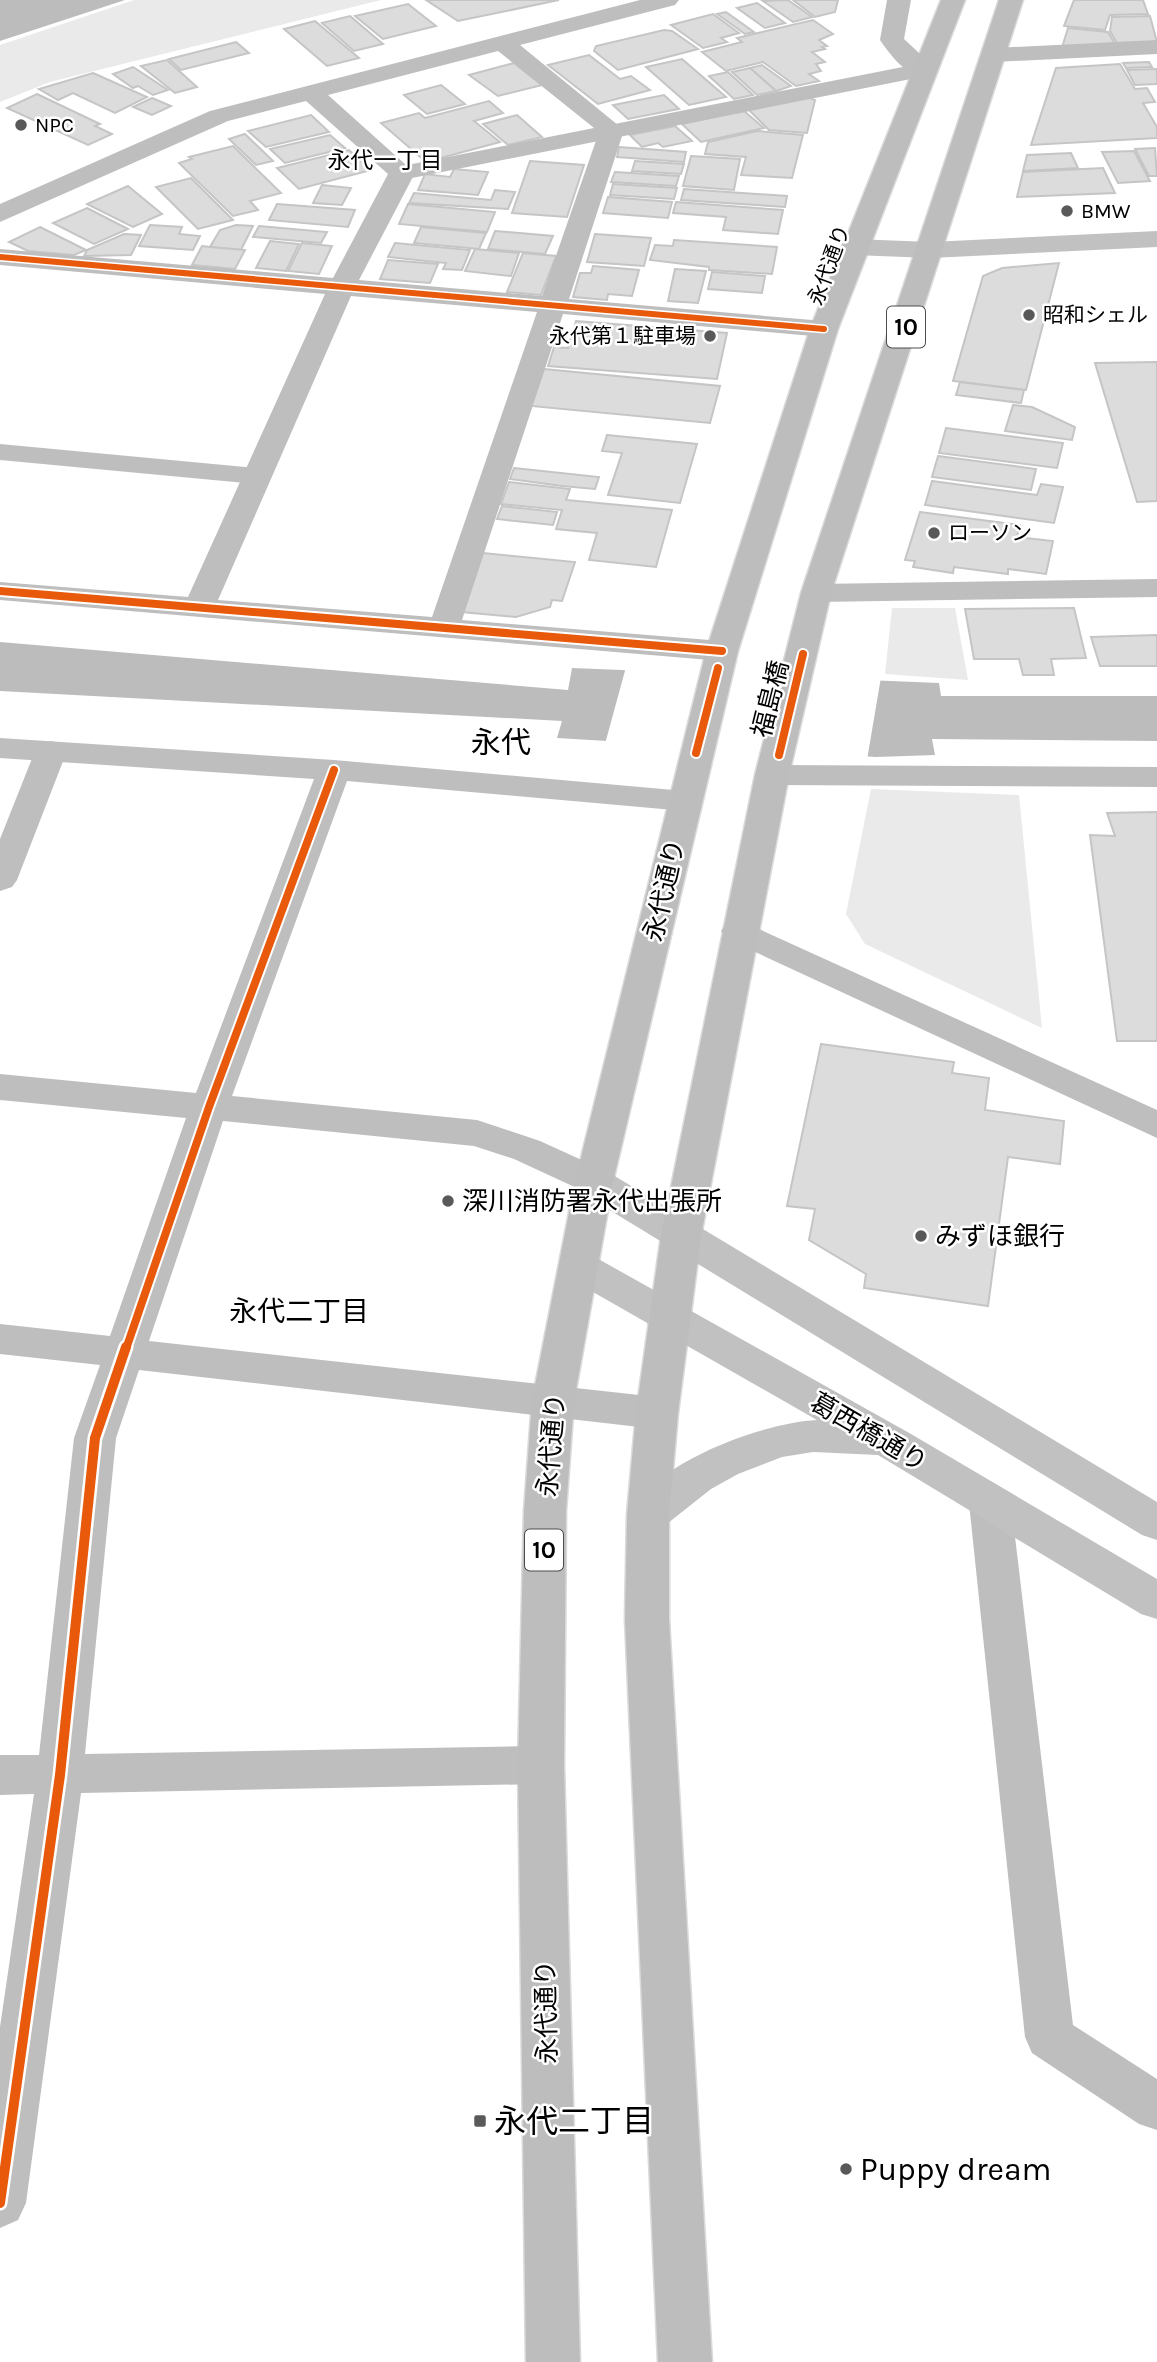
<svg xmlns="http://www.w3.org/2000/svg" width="1157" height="2362" font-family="Karla,'Noto Sans JP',sans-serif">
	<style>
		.green { fill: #eaeaea }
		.water { fill: #bcbcbc }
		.pier { fill: #fff }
		.building { fill: #dcdcdc; stroke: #c5c5c5; stroke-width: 2 }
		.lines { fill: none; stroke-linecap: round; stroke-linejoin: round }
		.primary-casing { stroke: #dbdbdb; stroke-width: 3 }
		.lane { fill: #bebebe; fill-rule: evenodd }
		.street { fill: #bebebe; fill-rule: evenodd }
		.secondary { fill: #c1c1c1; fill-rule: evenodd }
		.primary { fill: #bdbdbd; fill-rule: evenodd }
		.cycleway-far2-casing { stroke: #fff; stroke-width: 9 }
		.cycleway-far1-casing { stroke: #fff; stroke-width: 12 }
		.cycleway-casing { stroke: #fff; stroke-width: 15 }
		.cycleway-far2 { stroke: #e8590c; stroke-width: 6 }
		.cycleway-far1 { stroke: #e8590c; stroke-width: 8 }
		.cycleway { stroke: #e8590c; stroke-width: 10 }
		.poi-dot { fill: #595959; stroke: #fff; stroke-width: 2.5 }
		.labels { text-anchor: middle; stroke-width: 5; stroke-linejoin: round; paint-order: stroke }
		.far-poi-label { font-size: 21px; fill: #000; stroke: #fff; text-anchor: start }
		.far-street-label { font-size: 21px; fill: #000; stroke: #fff }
		.far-neighbourhood-label { font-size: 23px; fill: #000; stroke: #fff }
		.shield { fill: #fff; stroke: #4c4c4c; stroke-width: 2 }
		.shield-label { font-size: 24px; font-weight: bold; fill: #000 }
		.street-label { font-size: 26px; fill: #000; stroke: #fff }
		.poi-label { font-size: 26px; fill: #000; stroke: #fff; text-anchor: start }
		.neighbourhood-label { font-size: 28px; fill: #000; stroke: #fff }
		.quarter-label { font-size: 30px; fill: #000; stroke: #fff }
		.near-poi-label { font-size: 32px; fill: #000; stroke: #fff; text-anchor: start }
	</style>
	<rect width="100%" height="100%" fill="#fff"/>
	<g class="green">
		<path d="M134 0H381L50 82 0 102V45Z"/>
		<path d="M892 608H955L968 680 885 674Z"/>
		<path d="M871 789 1019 795 1042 1028 865 944 846 914Z"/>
	</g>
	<g class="water">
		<path d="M0 0H125L0 41Z"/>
		<path d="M0 642 568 690 572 668 939 683 941 696H1157V741L932 739 935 755 876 757 557 738 562 721 0 691Z"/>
	</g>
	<path class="pier" d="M626 667 881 677 867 760 605 744Z"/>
	<g class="building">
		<path d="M426 0H559L458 21Z"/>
		<path d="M788 0 812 17 793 22 763 1Z"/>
		<path d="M793 0H838L835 12 815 17Z"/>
		<path d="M1074 0H1143L1148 14 1110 15 1105 30 1064 26Z"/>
		<path d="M757 3 785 23 765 28 737 8Z"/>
		<path d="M408 4 436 26 383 39 355 16Z"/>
		<path d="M726 12 754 32 745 34 717 14Z"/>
		<path d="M713 14 739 33 721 38 727 42 703 48 671 25Z"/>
		<path d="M350 16 383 44 354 51 322 23Z"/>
		<path d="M1150 16 1157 42 1117 43 1110 31 1112 17Z"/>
		<path d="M813 20 833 34 819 40 827 46 822 47 825 49 812 52 825 62 816 64 821 71 809 74 819 81 796 86 763 62 726 71 702 52 742 42 737 38Z"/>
		<path d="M315 21 359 58 327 66 284 29Z"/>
		<path d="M1068 28 1108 32 1117 47 1061 51Z"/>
		<path d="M664 30 672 31 698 49 618 70 594 51 596 46Z"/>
		<path d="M236 42 249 53 181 70 169 59Z"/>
		<path d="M589 55 620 79 631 76 650 90 598 104 548 65Z"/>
		<path d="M682 59 726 97 689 105 646 67Z"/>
		<path d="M167 60 197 87 175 93 141 66Z"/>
		<path d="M1149 62 1152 67 1126 68 1123 63Z"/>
		<path d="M514 63 542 85 498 96 469 75Z"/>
		<path d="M1120 64 1135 89 1147 88 1155 102 1143 103 1157 127V138L1031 145 1056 68Z"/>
		<path d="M762 65 791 86 776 91 750 68Z"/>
		<path d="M133 67 168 90 153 95 138 86 133 88 113 74Z"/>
		<path d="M750 68 776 91 757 95 732 72Z"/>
		<path d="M1157 69V84L1135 85 1127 70Z"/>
		<path d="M728 72 753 95 734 99 709 76Z"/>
		<path d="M93 73 147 97 115 113 73 93 58 100 39 89Z"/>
		<path d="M441 85 465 104 427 114 404 95Z"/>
		<path d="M37 94 100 124 95 126 112 134 88 145 7 108Z"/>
		<path d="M664 95 679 109 628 119 613 105Z"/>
		<path d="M805 96 815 100 807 133 769 130 747 108Z"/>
		<path d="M152 98 171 106 152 115 133 107Z"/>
		<path d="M489 101 503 113 474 121 500 142 426 162 381 123 419 113 425 118Z"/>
		<path d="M744 111 764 128 701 142 682 124Z"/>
		<path d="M311 115 329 132 266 147 248 131Z"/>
		<path d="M517 115 542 137 508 145 483 124Z"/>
		<path d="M675 126 692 141 663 147 658 143 642 147 630 135Z"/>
		<path d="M757 131 803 135 792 178 741 175 746 157 705 154 708 142Z"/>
		<path d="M245 134 273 161 256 165 229 139Z"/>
		<path d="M330 135 345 148 285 163 270 149Z"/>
		<path d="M233 146 281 193 250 201 258 210 233 216 179 163 192 159 189 157Z"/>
		<path d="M619 147 686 152 684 162 617 157Z"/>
		<path d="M1155 148 1157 176H1149L1135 149Z"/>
		<path d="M349 150 371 170 299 189 277 168Z"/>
		<path d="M1134 151 1150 181 1118 183 1102 152Z"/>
		<path d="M1071 153 1078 168 1023 171 1027 155Z"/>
		<path d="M691 156 740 159 734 190 683 186Z"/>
		<path d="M530 161 584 165 567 217 512 213Z"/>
		<path d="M635 161 684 164 681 174 632 171Z"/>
		<path d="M1103 168 1115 193 1017 197 1023 172Z"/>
		<path d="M454 169 488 172 478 195 418 190 425 174 450 177Z"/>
		<path d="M615 172 679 176 676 186 611 182Z"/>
		<path d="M191 178 233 220 198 229 156 187Z"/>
		<path d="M613 184 677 188 674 199 610 195Z"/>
		<path d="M322 185 351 188 342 205 313 203Z"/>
		<path d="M128 186 162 214 133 227 87 204Z"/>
		<path d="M684 189 787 196 785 207 681 200Z"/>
		<path d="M495 190 515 192 508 209 409 203 414 193 491 200Z"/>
		<path d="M608 197 672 202 668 218 603 213Z"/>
		<path d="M676 202 783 210 778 234 723 230 726 217 673 213Z"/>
		<path d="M277 204 355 210 348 227 269 220Z"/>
		<path d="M408 204 495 212 487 232 399 224Z"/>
		<path d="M87 208 128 229 94 244 53 223Z"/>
		<path d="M150 225 182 227 179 234 200 236 193 250 139 246Z"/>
		<path d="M236 225 253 226 241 250 210 247 220 230Z"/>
		<path d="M259 226 327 232 321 243 253 237Z"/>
		<path d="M40 227 86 250 74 255 28 251 9 242Z"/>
		<path d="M421 227 486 233 479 249 414 243Z"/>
		<path d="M495 231 553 236 545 254 488 249Z"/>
		<path d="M124 234 141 235 131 255 84 256 87 250Z"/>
		<path d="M595 234 651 238 644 266 587 262Z"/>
		<path d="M674 240 777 247 772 274 709 270V267L650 260 655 245 673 246Z"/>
		<path d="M270 241 299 244 286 271 256 268Z"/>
		<path d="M302 243 332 246 319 274 288 271Z"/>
		<path d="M395 243 470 250 462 270 443 269 446 263 388 257Z"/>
		<path d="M202 246 210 247 245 250 235 269 192 265Z"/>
		<path d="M475 249 519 253 511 276 465 271Z"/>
		<path d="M523 253 556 256 541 295 507 292Z"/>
		<path d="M388 260 438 264 430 283 380 279Z"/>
		<path d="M1059 263 1026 390 953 381 983 276 1002 268Z"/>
		<path d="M593 266 639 270 632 296 608 294 607 300 573 297 580 273H591Z"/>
		<path d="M675 269 706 271 698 303 668 301Z"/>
		<path d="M712 272 765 276 762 293 708 289Z"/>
		<path d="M576 321 727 333 717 379 548 366 554 347 568 348Z"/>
		<path d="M1157 362V501L1137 502 1095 363Z"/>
		<path d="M544 369 720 386 710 423 531 406Z"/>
		<path d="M960 382 1024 390 1021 403 956 395Z"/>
		<path d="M1013 405 1032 407 1075 427 1072 440 1005 431Z"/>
		<path d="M946 428 1063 443 1057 468 939 453Z"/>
		<path d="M607 435 697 444 680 503 608 495 622 453 602 451Z"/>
		<path d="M938 456 1036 469 1031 490 932 477Z"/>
		<path d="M514 468 599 477 595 489 562 486 510 479Z"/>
		<path d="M932 481 1037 495 1041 484 1063 487 1054 523 925 505Z"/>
		<path d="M509 482 570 489 566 500 672 510 656 567 589 560 597 533 556 529 562 510 501 504Z"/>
		<path d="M502 506 557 512 553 525 497 519Z"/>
		<path d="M920 512 1020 525 1017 537 1053 541 1046 574 1008 569V574L954 567 953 573 913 567 915 561 905 560Z"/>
		<path d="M483 553 575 562 562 601 552 600 550 607 516 617 462 612Z"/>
		<path d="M1074 608 1086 658 1051 659 1054 675H1023L1019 659H974L965 609Z"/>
		<path d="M1157 635V666H1100L1091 637Z"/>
		<path d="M1157 812V1041H1117L1090 835 1115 836 1107 813Z"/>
		<path d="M821 1044 954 1062 952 1073 989 1078 985 1110 1064 1121 1060 1164 1008 1157 988 1306 864 1288 866 1274 809 1240 815 1209 787 1206Z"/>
	</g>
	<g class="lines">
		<g class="primary-casing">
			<g id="primary">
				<path d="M941 0H965L838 329 738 651 613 1182 574 1401 566 1511 564 1765 580 2362H526L518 1765 524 1511 532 1401 575 1182 706 651 810 329Z"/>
				<path d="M999 0H1023L831 593 789 775 701 1236 678 1413 669 1515V1619L712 2362H658L625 1619 627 1515 636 1413 661 1236 755 775 801 593Z"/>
			</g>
		</g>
		<g class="lane">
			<path d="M923 63 931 65 935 70 931 75 402 180 393 178 390 173 393 168 402 166Z"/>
			<path d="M0 444 257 468 267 470 271 476 267 482 257 484 0 460Z"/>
			<path d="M51 741 62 744 67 751 17 880 12 887 0 891V839L35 751 40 744Z"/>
		</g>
		<g class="street">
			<path d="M640 0H679L675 5 520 45 624 130 569 299 824 321 834 323 838 329 834 335 824 337 563 314 462 620 722 641 733 644 738 651 733 658 722 661 0 600V582L188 597 325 294 0 265V249L333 278 388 174 306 101 228 121 0 222V204L210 111ZM498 51 599 132 542 296 359 280 415 173 328 95ZM351 296 537 312 432 617 218 600Z"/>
			<path d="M887 0H911L904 39 932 65 935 70 932 75C909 81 892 57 880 40Z"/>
			<path d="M1157 40V54L994 62 986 60 982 55 986 50 994 48Z"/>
			<path d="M1157 579V597L816 602 805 600 801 593 805 586 816 584Z"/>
			<path d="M0 738 334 760 685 791 697 794 702 801 697 808 685 811 347 781 232 1096 477 1120 540 1141 608 1172 613 1182 608 1192 594 1196 514 1159 474 1146 223 1121 149 1341 657 1397 672 1402 678 1413 672 1424 657 1429 139 1370 116 1438 85 1754 541 1746 557 1751 564 1765 557 1779 541 1784 81 1793 26 2203 18 2220 0 2228V2027L34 1794 0 1795V1755H39L74 1438 100 1365 0 1354V1324L110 1336 186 1118 0 1100V1074L196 1093 314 779 0 758Z"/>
			<path d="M772 765 1157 767V787L772 785 760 782 755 775 760 768Z"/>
			<path d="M739 920 1157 1110V1138L727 939 721 931 727 923Z"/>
			<path d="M990 1486 1005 1491 1011 1503 1073 2025 1157 2079V2130L1139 2124 1032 2053 1025 2037 969 1503 975 1491Z"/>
		</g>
		<g class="secondary">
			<path d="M1157 231V247L931 258 853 255 844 253 840 247 844 241 853 239 931 242Z"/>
			<path d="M594 1168 608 1172 1157 1502V1540L1142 1535 580 1192 575 1182 580 1172Z"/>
			<path d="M579 1252 593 1256 911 1434 1157 1579V1619L1141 1614 878 1455 813 1452 782 1457 738 1474 711 1489 663 1527 648 1532 633 1527 627 1515C654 1463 760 1423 817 1420L565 1276 559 1266 565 1256Z"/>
		</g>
		<use href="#primary" class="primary"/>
		<g class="cycleway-far2-casing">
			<path id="cycleway-far2" d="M0 257 824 329"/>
		</g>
		<g class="cycleway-far1-casing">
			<g id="cycleway-far1">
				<path d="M0 591 722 651"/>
				<path d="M696 753 718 668"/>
				<path d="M779 755 803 654"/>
				<path d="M126 1349 209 1107 334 770"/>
			</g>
		</g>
		<g class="cycleway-casing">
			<path id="cycleway" d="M0 2203 60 1775 95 1438 126 1347"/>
		</g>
		<use href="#cycleway-far2" class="cycleway-far2"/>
		<use href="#cycleway-far1" class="cycleway-far1"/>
		<use href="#cycleway" class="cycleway"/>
	</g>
	<g class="poi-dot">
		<circle cx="21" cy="125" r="7"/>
		<circle cx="1067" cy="211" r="7"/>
		<circle cx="1029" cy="315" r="7"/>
		<circle cx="710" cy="336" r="7"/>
		<circle cx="934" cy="533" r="7"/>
		<circle cx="448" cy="1201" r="7"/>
		<circle cx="921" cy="1236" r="7"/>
		<rect x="473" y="2114" width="14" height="14" rx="3.5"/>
		<circle cx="846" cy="2169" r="7"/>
	</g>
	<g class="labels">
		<g class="far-poi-label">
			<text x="35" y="132">NPC</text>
			<text x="1081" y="218">BMW</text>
			<text x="1043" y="322">昭和シェル</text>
			<text x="696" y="343" text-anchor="end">永代第１駐車場</text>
			<text x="948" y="540">ローソン</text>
		</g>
		<g class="far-street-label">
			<text transform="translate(829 265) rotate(-70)" y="7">永代通り</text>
		</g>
		<g class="far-neighbourhood-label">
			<text x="385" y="168">永代一丁目</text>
		</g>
		<g class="shield">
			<rect x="887" y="306.5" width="38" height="41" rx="5"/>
			<rect x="525" y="1529.5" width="38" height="41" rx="5"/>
		</g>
		<g class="shield-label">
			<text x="906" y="335">10</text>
			<text x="544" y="1558">10</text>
		</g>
		<g class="street-label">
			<text transform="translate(770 699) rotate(-76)" y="9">福島橋</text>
			<text transform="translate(664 890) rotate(-77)" y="9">永代通り</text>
			<text transform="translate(869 1432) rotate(30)" y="9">葛西橋通り</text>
			<text transform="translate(551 1445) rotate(-85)" y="9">永代通り</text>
			<text transform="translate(546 2012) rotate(-91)" y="9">永代通り</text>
		</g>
		<g class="poi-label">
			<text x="462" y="1210">深川消防署永代出張所</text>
			<text x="935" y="1245">みずほ銀行</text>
		</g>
		<g class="neighbourhood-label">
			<text x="299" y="1321">永代二丁目</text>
		</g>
		<g class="quarter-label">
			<text x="501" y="753">永代</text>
		</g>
		<g class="near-poi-label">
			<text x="494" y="2132">永代二丁目</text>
			<text x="860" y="2180">Puppy dream</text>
		</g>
	</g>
</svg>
